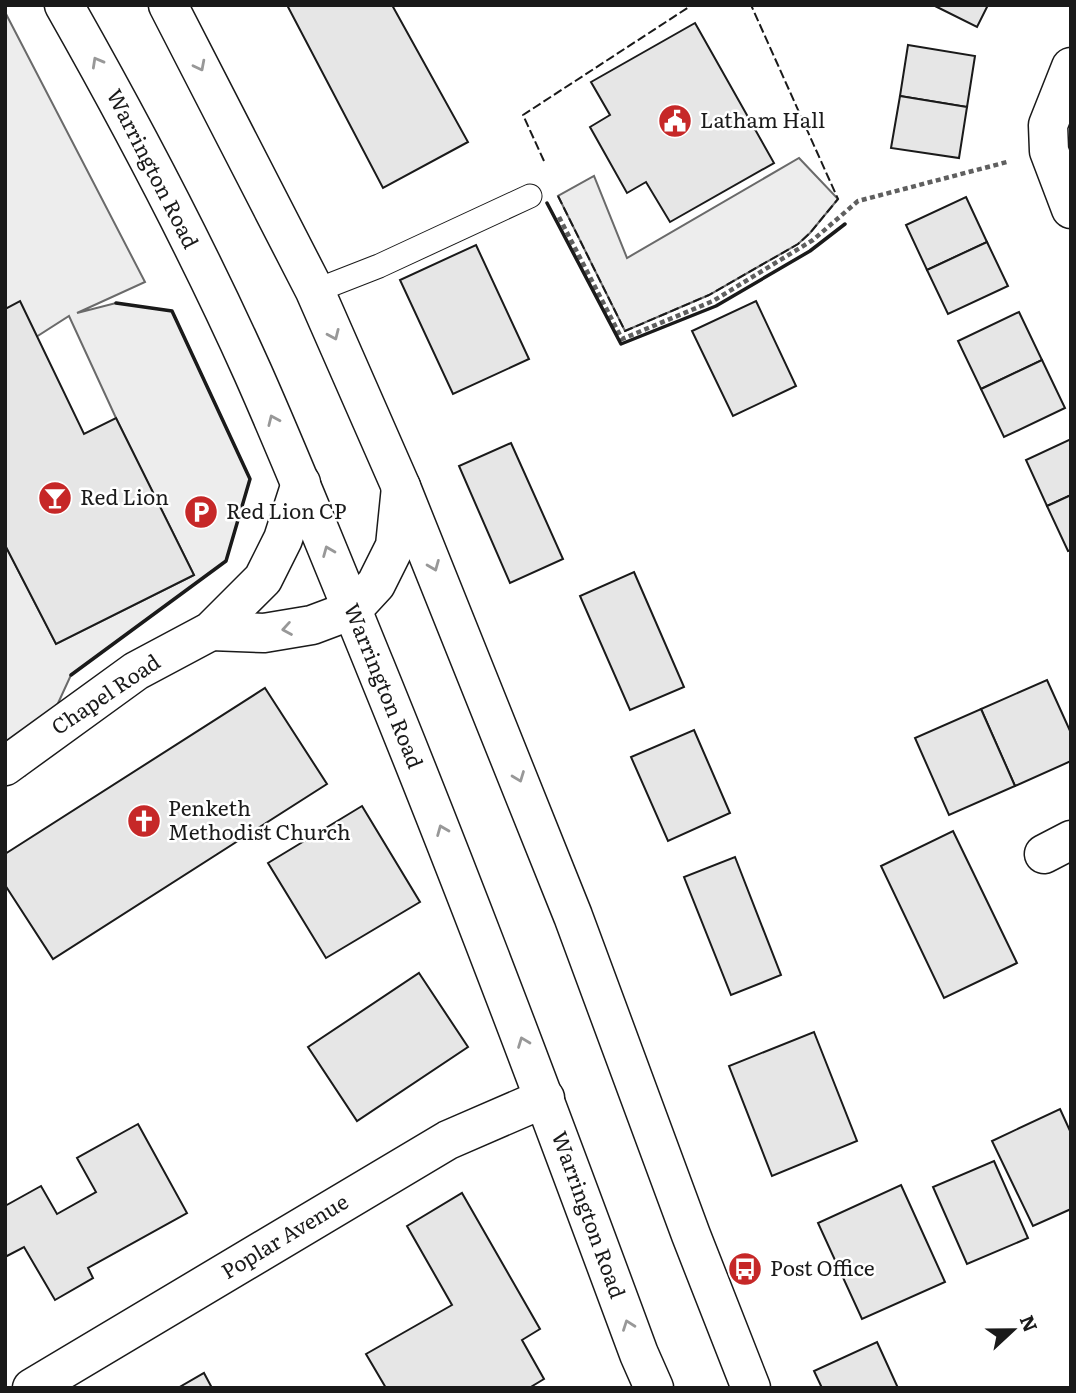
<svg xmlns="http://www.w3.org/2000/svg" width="1076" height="1393" font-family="Literata,serif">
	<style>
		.built { fill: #ededed; stroke: #6a6a6a; stroke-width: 2 }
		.building { fill: #e6e6e6; stroke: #1a1a1a; stroke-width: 2 }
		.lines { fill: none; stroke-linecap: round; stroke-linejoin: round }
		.service-casing { stroke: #1a1a1a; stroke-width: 25 }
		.minor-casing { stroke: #1a1a1a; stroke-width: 41 }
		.tertiary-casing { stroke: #1a1a1a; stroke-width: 41 }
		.primary-casing { stroke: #1a1a1a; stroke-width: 41 }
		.path { stroke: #5f5f5f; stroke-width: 4.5; stroke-dasharray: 5 3.5; stroke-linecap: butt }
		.service { stroke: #fff; stroke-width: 23 }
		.minor { stroke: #fff; stroke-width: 38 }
		.tertiary { stroke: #fff; stroke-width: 38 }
		.primary { stroke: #fff; stroke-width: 38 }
		.fence { stroke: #1a1a1a; stroke-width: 2; stroke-dasharray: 9 3.5; stroke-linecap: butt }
		.wall { stroke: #1a1a1a; stroke-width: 3.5 }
		.oneway { stroke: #989898 }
		.labels { text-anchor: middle; stroke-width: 5; stroke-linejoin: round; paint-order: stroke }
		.poi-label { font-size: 21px; fill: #1a1a1a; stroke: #fff; text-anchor: start }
		.street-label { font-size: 21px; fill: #1a1a1a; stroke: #fff }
	</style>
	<rect width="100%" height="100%" fill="#fff"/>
	<g class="built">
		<path d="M5 12 145 282 77 313 116 303 172 311 250 479 226 561 71 675 25 775 5 744V545L56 644 194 575 116 418 69 316 36 337 5 309Z"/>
		<path d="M799 158 838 199 810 233 798 244 709 295 625 331 558 196 594 176 627 258Z"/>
	</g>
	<g class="building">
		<path d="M287 5H392L468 142 383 188Z"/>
		<path d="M933 5H988L977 27Z"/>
		<path d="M695 23 774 163 670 222 646 182 627 193 590 127 610 115 591 82Z"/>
		<path d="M908 45 975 56 967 107 900 96Z"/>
		<path d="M900 96 967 107 959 158 891 148Z"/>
		<path d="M966 197 987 242 927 270 906 225Z"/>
		<path d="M987 242 1008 286 948 314 927 270Z"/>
		<path d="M476 245 529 359 453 394 400 280Z"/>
		<path d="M20 301 84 434 116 418 194 575 56 644 5 545V309Z"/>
		<path d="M756 301 796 386 733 416 692 331Z"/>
		<path d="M1019 312 1042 360 981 389 958 341Z"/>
		<path d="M1042 360 1065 408 1004 437 981 389Z"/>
		<path d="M1071 439V495L1047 506 1026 460Z"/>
		<path d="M511 443 563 559 510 583 459 466Z"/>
		<path d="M1071 495V550L1068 551 1047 506Z"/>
		<path d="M634 572 684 687 630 710 580 596Z"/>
		<path d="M1047 680 1071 733V761L1015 786 981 709Z"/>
		<path d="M265 688 327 784 53 959 5 885V854Z"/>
		<path d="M981 709 1015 786 949 815 915 738Z"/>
		<path d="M694 730 730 813 668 841 631 757Z"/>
		<path d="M362 806 420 902 326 958 268 863Z"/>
		<path d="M953 831 1017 963 944 998 881 866Z"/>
		<path d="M735 857 781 975 731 995 684 877Z"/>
		<path d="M419 973 468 1047 357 1121 308 1047Z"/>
		<path d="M814 1032 857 1141 772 1176 729 1066Z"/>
		<path d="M1060 1109 1071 1133V1209L1033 1226 992 1141Z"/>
		<path d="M138 1124 187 1213 88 1268 93 1278 55 1300 24 1247 5 1257V1206L41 1186 57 1214 96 1192 77 1158Z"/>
		<path d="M994 1161 1028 1238 967 1264 933 1187Z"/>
		<path d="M901 1185 945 1282 862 1319 818 1223Z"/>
		<path d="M462 1193 540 1329 522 1340 544 1379 529 1388H386L366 1354 452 1305 407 1226Z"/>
		<path d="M877 1342 898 1388H822L814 1371Z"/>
		<path d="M204 1373 212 1388H178Z"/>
	</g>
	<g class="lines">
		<g class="service-casing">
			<path id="service" d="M315 291 379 266 530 196"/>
		</g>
		<g class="minor-casing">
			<g id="minor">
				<path d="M1071 67 1048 125 1049 151 1071 209"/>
				<path d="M1044 854 1071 840"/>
				<path d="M32 1388 448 1140 545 1098"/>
			</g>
		</g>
		<g class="tertiary-casing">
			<g id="tertiary">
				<path d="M211 631 264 633 312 625 352 610 376 584 395 546 401 487"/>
				<path d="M5 766 136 671 211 631 263 579 283 539 301 483"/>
			</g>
		</g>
		<g class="primary-casing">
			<g id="primary">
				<path d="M64 5C132 125 197 248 253 373 296 470 335 568 375 666 468 894 554 1124 639 1354L654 1388"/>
				<path d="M168 5 315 291 401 487 573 916 691 1235 751 1388"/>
			</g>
		</g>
		<path class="path" d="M559 217 622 339 713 301 813 240 858 201 1007 162"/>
		<use href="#service" class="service"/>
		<use href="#minor" class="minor"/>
		<use href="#tertiary" class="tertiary"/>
		<use href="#primary" class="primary"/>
		<g class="fence">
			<path d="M544 161 523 115 692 5"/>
			<path d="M558 196 625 331 709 295 798 244 810 233 838 199 751 5"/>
		</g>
		<g class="wall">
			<path d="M547 203 621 344 716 306 810 251 845 224"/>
			<path d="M71 675 226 561 250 479 172 311 116 303"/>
		</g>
	</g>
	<defs><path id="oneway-chevron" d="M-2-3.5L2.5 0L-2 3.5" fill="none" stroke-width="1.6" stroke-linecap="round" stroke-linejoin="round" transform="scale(1.75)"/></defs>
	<g class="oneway">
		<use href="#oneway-chevron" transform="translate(97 62) rotate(-119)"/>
		<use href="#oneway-chevron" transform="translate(200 66) rotate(63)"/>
		<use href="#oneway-chevron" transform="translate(334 335) rotate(66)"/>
		<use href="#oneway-chevron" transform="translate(273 420) rotate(-114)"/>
		<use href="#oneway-chevron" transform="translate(328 551) rotate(-112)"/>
		<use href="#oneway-chevron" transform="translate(434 566) rotate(68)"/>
		<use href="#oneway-chevron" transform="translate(287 629) rotate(170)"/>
		<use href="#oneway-chevron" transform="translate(519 777) rotate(69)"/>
		<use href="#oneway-chevron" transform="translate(442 830) rotate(-112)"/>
		<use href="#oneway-chevron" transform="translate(523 1042) rotate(-111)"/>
		<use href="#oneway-chevron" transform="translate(628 1325) rotate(-110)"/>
	</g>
	<defs>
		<g id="civic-disc" transform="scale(1.75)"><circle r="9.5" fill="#c62828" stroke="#fff"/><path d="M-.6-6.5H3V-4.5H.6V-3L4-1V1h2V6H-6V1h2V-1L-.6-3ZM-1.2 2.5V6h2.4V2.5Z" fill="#fff"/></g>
		<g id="bar-disc" transform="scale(1.75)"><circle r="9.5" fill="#c62828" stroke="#fff"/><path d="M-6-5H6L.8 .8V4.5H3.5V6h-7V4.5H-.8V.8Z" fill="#fff"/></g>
		<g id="parking-disc" transform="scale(1.75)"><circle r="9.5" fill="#c62828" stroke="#fff"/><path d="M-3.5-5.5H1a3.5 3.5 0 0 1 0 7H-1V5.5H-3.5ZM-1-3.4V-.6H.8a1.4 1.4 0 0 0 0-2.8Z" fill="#fff"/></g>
		<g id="church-disc" transform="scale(1.75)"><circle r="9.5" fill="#c62828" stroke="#fff"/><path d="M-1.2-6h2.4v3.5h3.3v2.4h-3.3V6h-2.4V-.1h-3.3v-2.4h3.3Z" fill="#fff"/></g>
		<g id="bus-disc" transform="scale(1.75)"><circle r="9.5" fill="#c62828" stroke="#fff"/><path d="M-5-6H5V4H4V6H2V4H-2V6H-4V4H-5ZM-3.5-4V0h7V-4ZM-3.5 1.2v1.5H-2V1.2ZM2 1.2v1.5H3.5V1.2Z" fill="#fff"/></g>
	</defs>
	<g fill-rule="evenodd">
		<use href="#civic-disc" x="675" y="121"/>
		<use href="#bar-disc" x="55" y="498"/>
		<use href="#parking-disc" x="201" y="512"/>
		<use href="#church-disc" x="144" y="821"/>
		<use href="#bus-disc" x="745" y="1269"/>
	</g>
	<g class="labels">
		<g class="poi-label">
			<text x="700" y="128">Latham Hall</text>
			<text x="80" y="505">Red Lion</text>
			<text x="226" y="519">Red Lion CP</text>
			<text x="168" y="816">Penketh<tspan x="168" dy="24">Methodist Church</tspan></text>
			<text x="770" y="1276">Post Office</text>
		</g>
		<g class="street-label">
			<text transform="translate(152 169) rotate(63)" y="7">Warrington Road</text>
			<text transform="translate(383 686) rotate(68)" y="7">Warrington Road</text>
			<text transform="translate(106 695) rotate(-34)" y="7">Chapel Road</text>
			<text transform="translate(588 1215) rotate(70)" y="7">Warrington Road</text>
			<text transform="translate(285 1237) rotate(-31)" y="7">Poplar Avenue</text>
		</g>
	</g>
	<rect width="1076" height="1393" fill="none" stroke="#1a1a1a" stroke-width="14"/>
	<g transform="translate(1013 1330) rotate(68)" stroke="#ffffff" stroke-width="5" paint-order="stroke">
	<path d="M0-5L12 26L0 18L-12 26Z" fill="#1a1a1a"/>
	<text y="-10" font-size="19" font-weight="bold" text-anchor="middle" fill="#1a1a1a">N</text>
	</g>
</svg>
